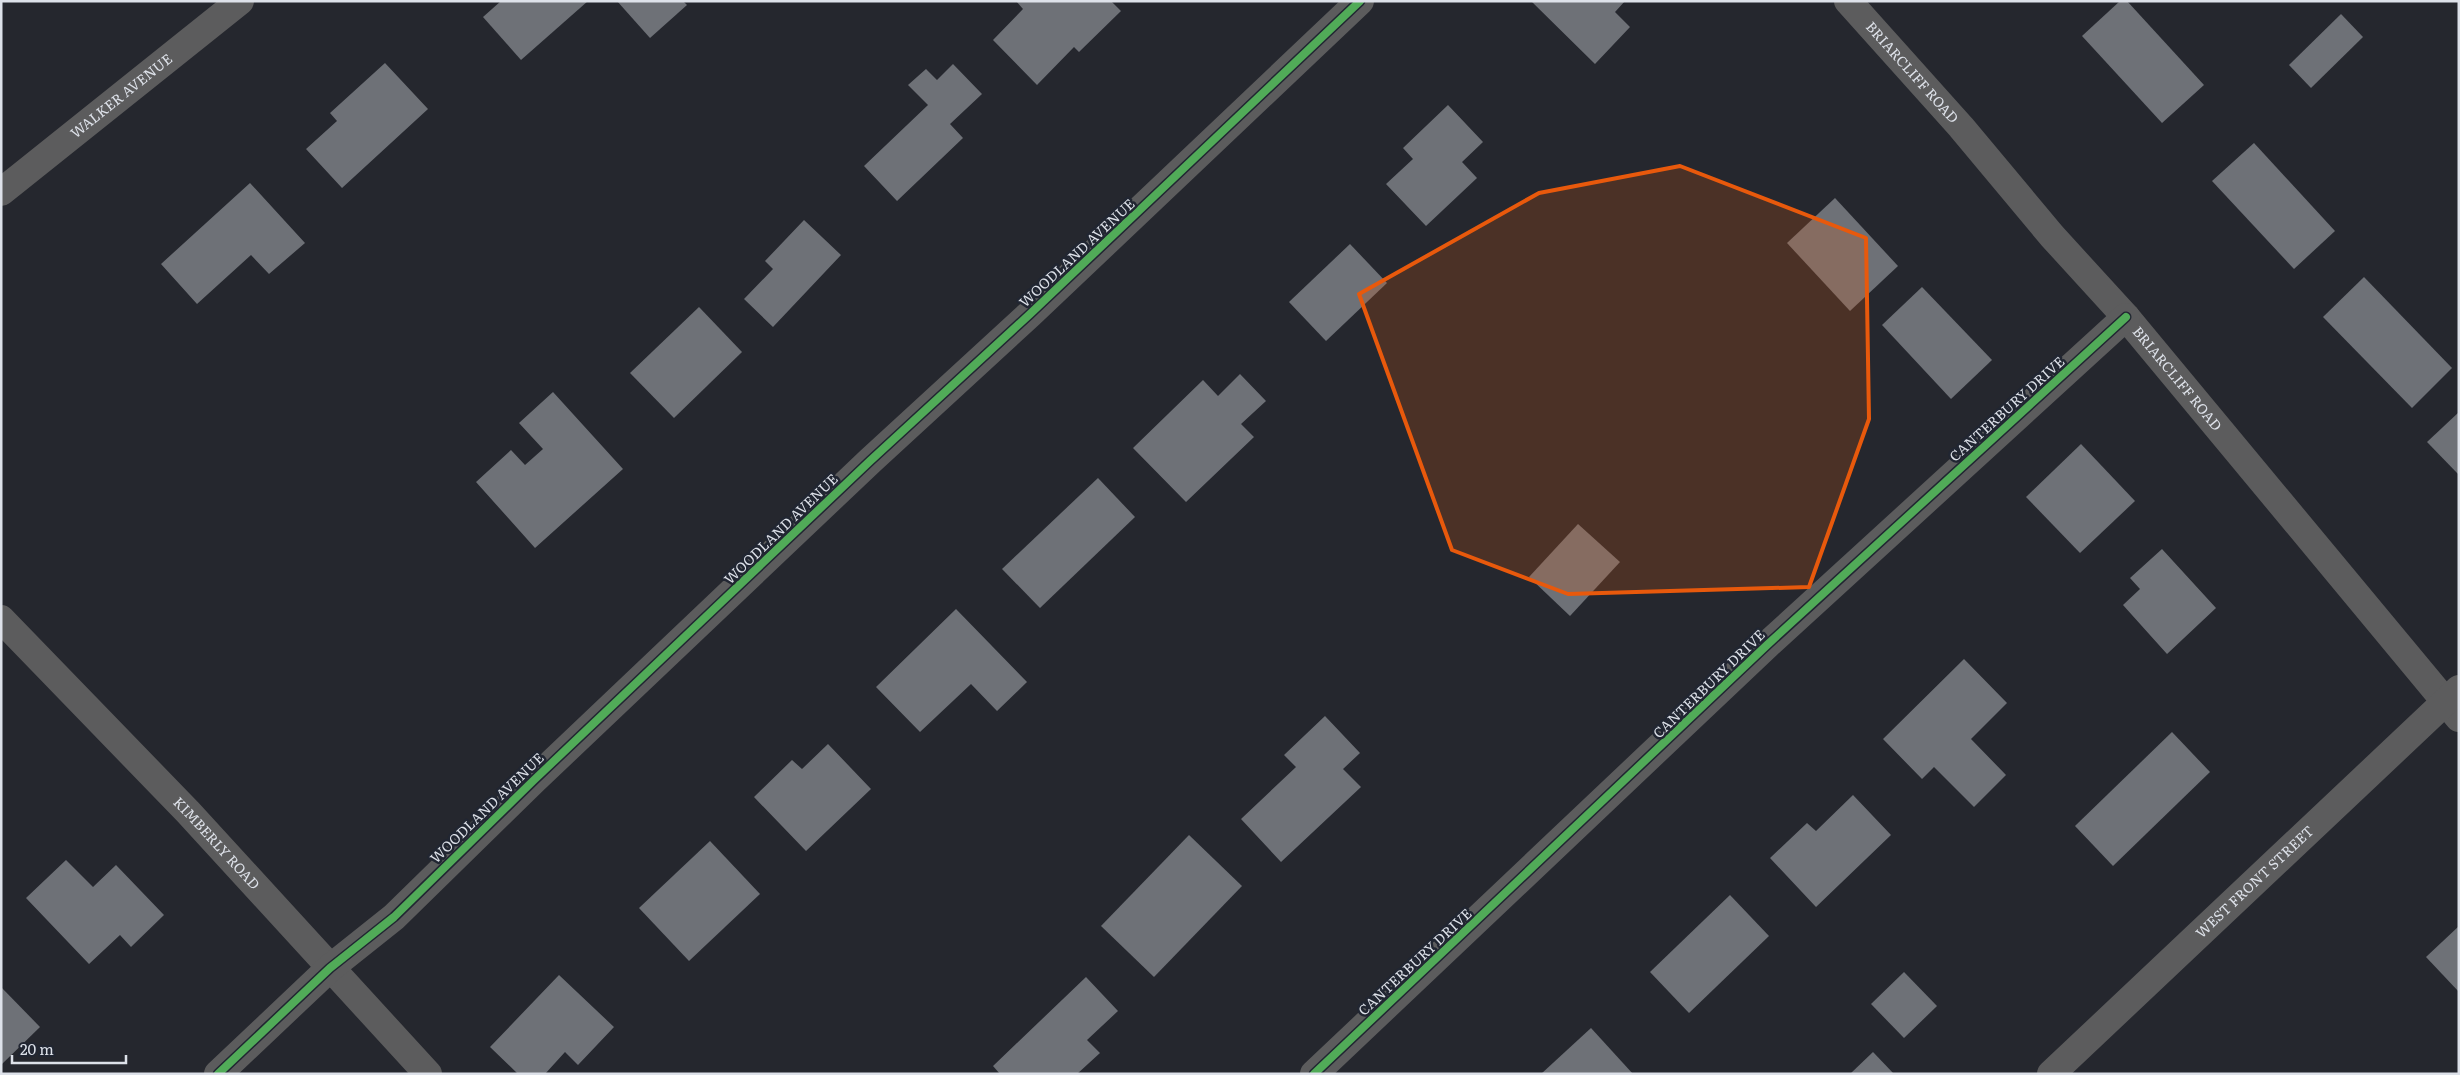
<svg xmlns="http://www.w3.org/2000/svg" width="2460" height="1075" font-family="Literata,serif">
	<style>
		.building { fill: #6e7177 }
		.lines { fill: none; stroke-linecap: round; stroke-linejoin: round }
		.minor { stroke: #5c5c5d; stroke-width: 28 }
		.cycleway-casing { stroke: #212632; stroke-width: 11 }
		.cycleway { stroke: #51ab58; stroke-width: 8 }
		.marked { fill: #e8590c; fill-opacity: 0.2; stroke: #e8590c; stroke-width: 4; stroke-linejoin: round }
		.labels { text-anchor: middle; stroke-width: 5; stroke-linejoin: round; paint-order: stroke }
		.street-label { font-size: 14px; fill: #dde1e9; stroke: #212632 }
	</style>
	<rect width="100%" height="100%" fill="#25272e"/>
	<g class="building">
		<path d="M501 1H588L521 60 483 17Z"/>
		<path d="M617 1H683L687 5 650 38Z"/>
		<path d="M1016 1H1111L1121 11 1079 52 1074 47 1037 85 993 40 1023 9Z"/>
		<path d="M1531 1H1625L1615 12 1630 27 1595 64Z"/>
		<path d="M2120 1H2127L2204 85 2162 123 2082 36Z"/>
		<path d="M2341 14 2363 37 2311 88 2289 65Z"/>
		<path d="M385 63 428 109 342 188 306 149 337 121 330 113Z"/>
		<path d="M953 64 982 94 950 124 963 138 897 201 864 166 928 105 908 85 926 69 937 80Z"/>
		<path d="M1448 105 1483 142 1462 162 1477 178 1426 226 1386 184 1413 159 1403 148Z"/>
		<path d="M2254 143 2335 231 2294 269 2212 181Z"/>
		<path d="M250 183 305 243 269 274 251 255 197 304 161 264Z"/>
		<path d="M1835 198 1898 266 1850 311 1787 243Z"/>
		<path d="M804 220 841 255 773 327 744 299 773 269 765 261Z"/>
		<path d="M1350 244 1387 283 1326 341 1289 302Z"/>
		<path d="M2364 277 2452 368 2412 408 2323 317Z"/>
		<path d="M1922 287 1992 360 1951 399 1882 325Z"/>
		<path d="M699 307 742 352 674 418 630 373Z"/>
		<path d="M1240 374 1266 401 1241 424 1254 437 1186 502 1133 448 1203 380 1218 396Z"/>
		<path d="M553 392 623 469 535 548 476 482 511 450 525 465 543 449 519 423Z"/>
		<path d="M2459 412V475L2427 442Z"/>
		<path d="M2081 444 2135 501 2080 553 2026 497Z"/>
		<path d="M1098 478 1135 517 1040 608 1002 569Z"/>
		<path d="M1578 524 1620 562 1570 616 1529 577Z"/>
		<path d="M2162 549 2216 608 2167 654 2123 605 2140 589 2130 578Z"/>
		<path d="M956 609 1027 682 997 711 971 684 920 732 876 687Z"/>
		<path d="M1964 659 2007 703 1971 739 2006 775 1974 807 1934 767 1922 779 1883 739Z"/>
		<path d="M1325 716 1360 753 1343 769 1361 787 1281 862 1241 819 1296 767 1284 755Z"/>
		<path d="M2172 732 2210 772 2113 866 2075 826Z"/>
		<path d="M828 744 871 789 806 851 754 797 792 760 802 769Z"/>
		<path d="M1853 795 1891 835 1816 907 1770 858 1807 823 1816 831Z"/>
		<path d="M1189 835 1242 886 1154 977 1101 926Z"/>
		<path d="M710 841 760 894 689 961 639 908Z"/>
		<path d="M66 860 93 887 116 865 164 915 131 947 120 935 89 964 26 898Z"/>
		<path d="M1730 895 1769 936 1689 1013 1650 972Z"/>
		<path d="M2459 926V992L2426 957Z"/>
		<path d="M1904 972 1937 1006 1904 1038 1871 1004Z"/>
		<path d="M559 975 614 1027 578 1065 565 1052 545 1074H518L490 1047Z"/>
		<path d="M1086 977 1118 1011 1087 1040 1100 1053 1077 1074H1000L993 1066Z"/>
		<path d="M1 987 40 1027 1 1065Z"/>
		<path d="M1591 1028 1633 1074H1541Z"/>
		<path d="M1873 1052 1894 1074H1850Z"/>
	</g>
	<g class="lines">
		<g class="minor">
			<path id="s1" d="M1848 1 1961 127 2052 236 2126 317 2459 718"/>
			<path id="s2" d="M1 192 240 1"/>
			<path id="s3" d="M1 619 188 812 428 1074"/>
			<path d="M218 1074 330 968 394 917 534 780 870 461 1030 314 1360 1"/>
			<path d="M1314 1074 1767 645 2126 317"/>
			<path id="s4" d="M2051 1074 2459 689"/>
		</g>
		<g class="cycleway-casing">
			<g id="cycleway">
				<path d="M218 1074 330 968 394 917 534 780 870 461 1030 314 1360 1"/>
				<path d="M1314 1074 1767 645 2126 317"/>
			</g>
		</g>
		<use href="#cycleway" class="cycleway"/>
	</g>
	<path class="marked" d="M1680 166 1866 238 1869 419 1809 587 1568 594 1452 550 1359 294 1539 193Z"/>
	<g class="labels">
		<g class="street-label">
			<text dy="5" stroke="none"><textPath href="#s1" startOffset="96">BRIARCLIFF ROAD</textPath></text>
			<text dy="5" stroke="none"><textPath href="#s2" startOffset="154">WALKER AVENUE</textPath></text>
			<text transform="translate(1077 253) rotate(-43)" y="5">WOODLAND AVENUE</text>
			<text dy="5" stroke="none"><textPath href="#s1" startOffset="501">BRIARCLIFF ROAD</textPath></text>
			<text transform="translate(2007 409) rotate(-42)" y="5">CANTERBURY DRIVE</text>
			<text transform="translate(781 529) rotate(-44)" y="5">WOODLAND AVENUE</text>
			<text transform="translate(1709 684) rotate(-44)" y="5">CANTERBURY DRIVE</text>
			<text transform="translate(487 808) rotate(-44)" y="5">WOODLAND AVENUE</text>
			<text dy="5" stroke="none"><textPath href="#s3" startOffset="311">KIMBERLY ROAD</textPath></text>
			<text dy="5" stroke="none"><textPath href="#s4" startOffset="280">WEST FRONT STREET</textPath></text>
			<text transform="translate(1415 962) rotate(-43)" y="5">CANTERBURY DRIVE</text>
		</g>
	</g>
	<rect width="2460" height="1075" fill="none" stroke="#dde1e9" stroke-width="5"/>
	<path d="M12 1055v8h114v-8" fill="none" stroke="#dde1e9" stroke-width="2.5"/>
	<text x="20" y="1055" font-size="15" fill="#dde1e9" stroke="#212632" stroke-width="4" paint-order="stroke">20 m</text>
</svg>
